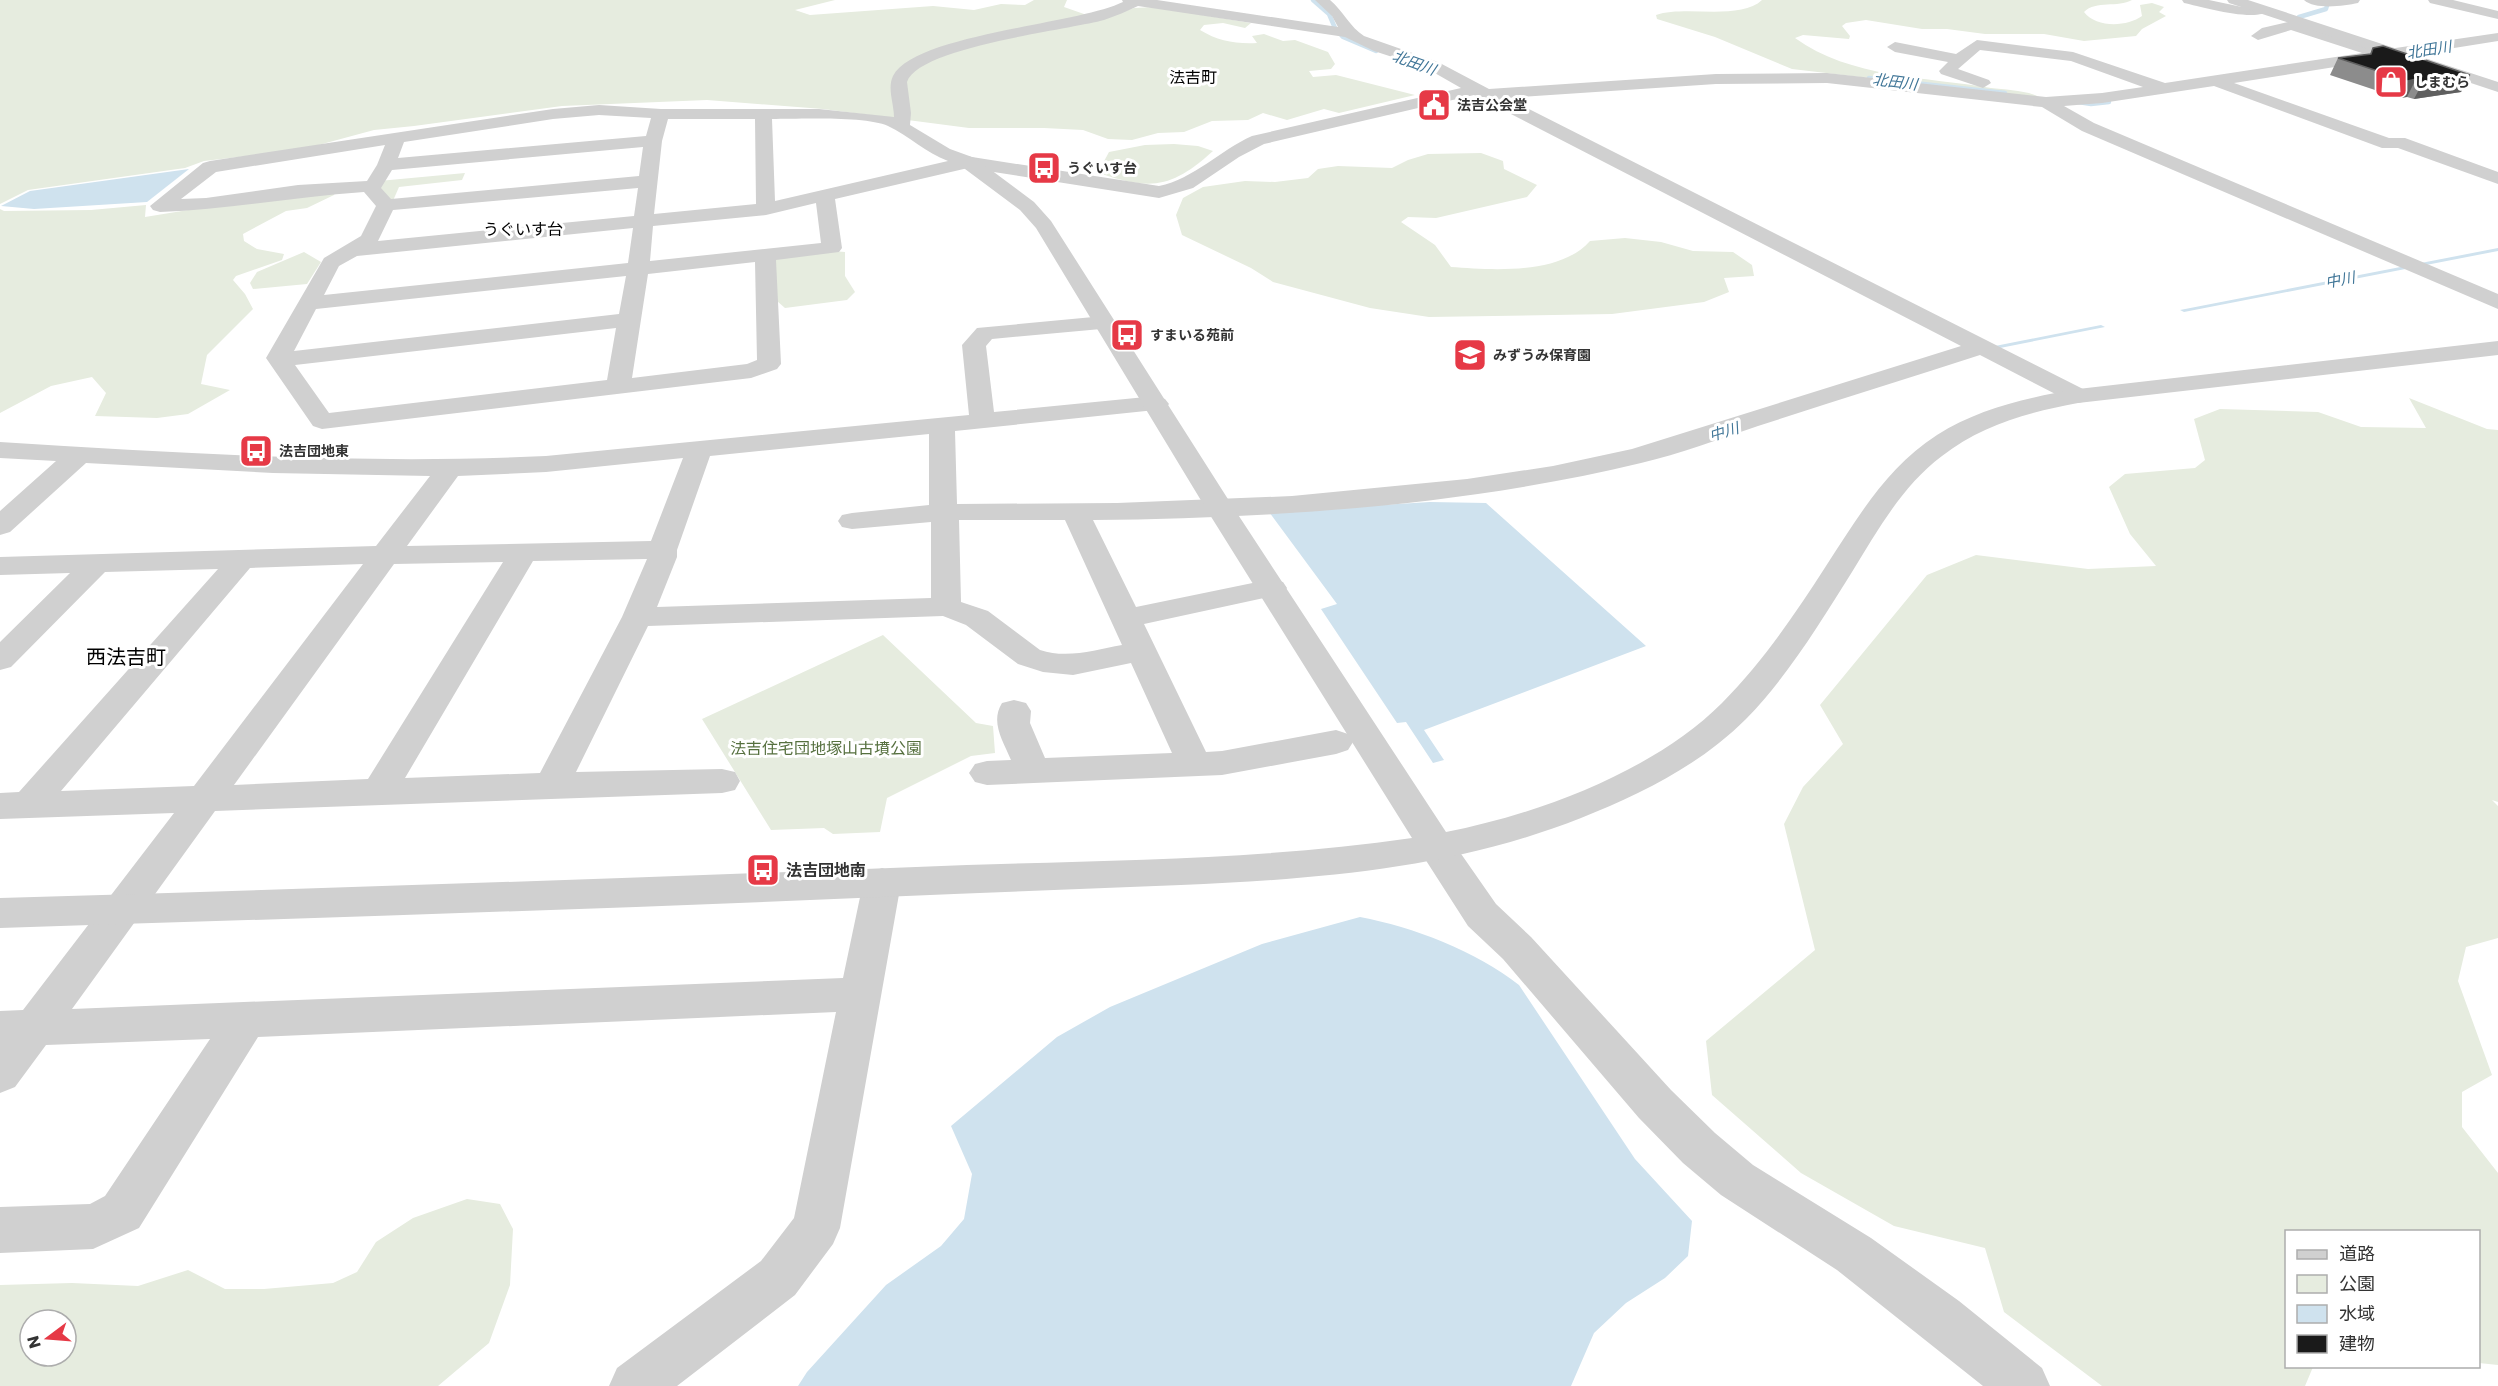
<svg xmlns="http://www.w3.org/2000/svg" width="2498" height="1386" font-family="Poppins,'Noto Sans JP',sans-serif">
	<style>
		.green { fill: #e6ecdf; fill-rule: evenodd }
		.water { fill: #cfe2ee }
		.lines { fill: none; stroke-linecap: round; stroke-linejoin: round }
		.stream { stroke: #cfe2ee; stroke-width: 4.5 }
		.minor { fill: #d0d0d0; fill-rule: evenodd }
		.tertiary { fill: #d0d0d0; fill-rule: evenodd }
		.wall { fill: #8c8c8c }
		.shaded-wall { fill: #5f5f5f }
		.building { fill: #1a1a1a; stroke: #5f5f5f; stroke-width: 1.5 }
		.labels { text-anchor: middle; stroke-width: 6; stroke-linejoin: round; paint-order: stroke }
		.far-poi-label { font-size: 14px; font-weight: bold; fill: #333; stroke: #fff; text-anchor: start }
		.far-water-label { font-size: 15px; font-style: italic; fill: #3f7597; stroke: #fff }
		.far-quarter-label { font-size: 16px; fill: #000; stroke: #fff }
		.park-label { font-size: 16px; fill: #56703f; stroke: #fff }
		.poi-label { font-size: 16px; font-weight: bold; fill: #333; stroke: #fff; text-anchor: start }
		.quarter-label { font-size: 20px; fill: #000; stroke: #fff }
	</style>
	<rect width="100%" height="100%" fill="#fff"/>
	<g class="green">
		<path d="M0 0H835L795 10 810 15 933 6 974 10 1001 4 1025 5 1034 0H1067L1064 7 1084 14 1109 16 1134 8 1154 7 1251 23 1245 28 1223 23 1204 25 1200 30C1218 41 1235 44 1257 43L1252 36 1264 34 1283 41 1295 40 1328 52 1335 64 1331 69 1309 71 1313 77 1336 75 1415 95 1339 113 1324 109 1287 120 1263 113 1248 120 1212 121 1184 132 1158 133 1132 140 1108 139 1083 130 1044 128H969L823 109 707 100 562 106 414 126 374 130 300 150 204 161 185 168 28 190 0 204Z"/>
		<path d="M1762 0H2132C2118 8 2096 0 2084 12 2096 28 2127 27 2142 16L2140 5 2152 3 2164 7 2159 12 2166 16 2142 29 2136 36 2084 41 2044 34H1985L1947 29H1922L1866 20 1846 23 1842 26 1850 36 1849 39 1803 35 1795 38C1850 78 1927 77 1991 88 2006 90 2028 90 2041 98L1792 69 1715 37 1657 19 1656 15C1685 5 1740 21 1762 0Z"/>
		<path d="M1174 144 1198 146 1213 151C1173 187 1152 191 1102 174V165L1109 152 1145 145Z"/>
		<path d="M1481 153 1503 161 1504 169 1537 185 1527 197 1436 218 1408 217 1401 222 1435 245 1451 267C1493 270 1560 275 1590 241L1625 238 1661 242 1693 251 1733 252 1752 265 1754 276 1724 278 1729 292 1704 302 1612 314 1429 317 1370 308 1273 282 1251 268 1182 235 1176 215 1183 198 1203 187 1245 181 1275 182 1308 178 1318 169 1338 166 1392 168 1408 160 1428 154Z"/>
		<path d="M465 173 462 180 399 187 392 203 375 189 379 181Z"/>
		<path d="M336 191 334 195 307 208 286 211 243 234 244 241 257 249 284 254 282 260 236 276 233 280 245 294 253 309 207 355 201 384 230 390 188 414 157 418 95 416 106 393 92 377 51 386 0 413V209L4 211 91 210 146 205 145 217 300 192Z"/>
		<path d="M833 251 845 252V276L855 292 847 300 785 308 777 301 773 261 778 258Z"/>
		<path d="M304 252 321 262 307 284 253 289 250 283 257 272Z"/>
		<path d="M2409 398 2487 429 2498 430V802L2492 800 2498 806V938L2466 947 2458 981 2492 1075 2462 1092V1127L2498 1173V1365L2479 1363 2478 1232H2286V1366L2313 1367 2305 1386H2102L2004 1312 1985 1248 1894 1226 1801 1173 1712 1095 1706 1041 1815 950 1784 824 1803 787 1843 744 1820 705 1927 575 1976 555 2088 569 2156 566 2130 534 2109 487 2125 474 2195 468 2205 460 2194 419 2220 409 2318 412 2361 427 2426 428Z"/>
		<path d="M883 635 976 723 993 726 995 753 971 756 887 798 880 832 833 834 824 828 771 830 702 719Z"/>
		<path d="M467 1199 500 1204 513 1229 510 1285 489 1343 438 1386H0V1285L72 1283 138 1286 188 1270 225 1289H264L333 1283 357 1272 376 1242 413 1218ZM30 1320H66V1356H30Z"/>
	</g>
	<g class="water">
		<path d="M189 169 147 202 34 209 1 206 30 191Z"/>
		<path d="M2498 248V251L2184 312 2180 310Z"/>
		<path d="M2101 325 2105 327 2000 348 1995 346Z"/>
		<path d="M1430 502 1486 503 1646 646 1424 730 1444 760 1433 763 1406 722 1397 723 1321 609 1337 604 1269 512Z"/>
		<path d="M1360 917C1413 927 1476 951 1519 985L1635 1159 1692 1221 1688 1256 1665 1278 1626 1303 1594 1333 1571 1386H798L807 1372 886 1285 941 1246 964 1219 972 1174 951 1126 1057 1037 1110 1007 1262 944Z"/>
	</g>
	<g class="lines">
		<g class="stream">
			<path d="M1313 0 1329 14 1335 28 1343 37 1376 51"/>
			<path d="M2299 17 2326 9 2328 2"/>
			<path d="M1869 78 2005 93"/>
			<path d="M2078 102 2091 104 2109 102"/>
		</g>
		<g class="minor">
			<path d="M1122 0H1157L1338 27 1332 16 1315 0H1330C1343 11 1350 27 1364 36L1438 62 1489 89 1716 74 1827 73 2046 97 2102 93 2143 87 2071 61 1980 50 1958 69 1989 80 1991 83 1983 88 1941 74 1939 71 1948 62 1895 52 1887 47 1895 42 1956 54 1977 40 2073 52 2165 83 2362 53 2291 30 2258 40 2251 36 2262 28 2292 21 2382 50 2498 33V41L2234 83 2389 138H2405L2498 172V184L2398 148H2382L2214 86 2102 103 2064 106 2094 123 2498 294V309L2082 131 2042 107 1827 83 1716 84 1507 98 2087 391 2090 396 2087 401 2078 403 2069 401 1980 355C1906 379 1832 402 1758 426 1719 439 1680 454 1641 463 1462 506 1276 518 1093 520L1136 607 1272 579 1283 582 1287 588 1283 594 1144 624 1206 752 1222 751 1336 730 1348 734 1353 742 1348 750 1336 754 1222 775 987 785 975 782 969 773 975 764 987 761 1011 760C1003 741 990 722 1002 703L1014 700 1026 703 1031 711 1030 723 1045 758 1172 753 1131 663 1073 675 1043 672 1018 664 966 625 943 616 648 626 576 772 722 769 735 772 740 781 735 790 722 793 215 811 72 1009 843 978 863 883 868 873 882 868 896 873 901 883 840 1228 833 1244 795 1295 677 1386H609L617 1368 761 1261 794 1218 836 1012 258 1037 139 1228 93 1249 0 1253V1207L90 1204 105 1196 210 1039 46 1045 15 1087 0 1093V1011L23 1010 174 813 0 819V793L19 792 218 569 105 572 11 667 0 670V642L70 573 0 575V557L376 546 430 476 273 473 86 463 10 532 0 535V511L56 461 0 458V442C182 453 363 465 546 456L969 415 962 345 977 328 1104 316 1112 318 1115 323 1112 328 992 339 986 346 994 412 1156 396 1165 399 1169 404 1165 409 955 431 957 504 1117 503 1292 496 1467 479 1553 466 1632 449 1961 346 1474 95 1264 144 1239 157 1193 188 1159 198 968 168 835 199 842 248 839 252 776 260 781 364 777 369 751 378 322 429 313 426 266 358 324 258 361 236 376 206 364 192C295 197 228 209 160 212L153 210 150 206 203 163 210 161 553 109 599 105 661 109H819L894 117C894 104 887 88 893 76 915 34 1075 25 1123 2ZM1138 6 1345 37 1374 51 1426 68 1461 88 1252 136C1220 150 1194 179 1159 186L972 157 950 149 910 125 911 113 907 82C918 47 1068 30 1104 20 1116 16 1127 11 1138 6ZM599 115 651 118 646 136 398 158 404 142 553 119ZM668 119H755L756 204 654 214 662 141ZM772 119C798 119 866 116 888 126 909 136 926 153 948 161L775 201ZM385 145 377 165 367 181 298 185 206 198 181 199 216 172ZM643 147 639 176 391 199 381 188 392 170ZM638 188 634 216 378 241 393 210ZM816 203 821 243 650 261 653 226 766 215ZM633 228 628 263 324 295 339 266 357 256ZM755 262 757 360 747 364 632 378 648 274ZM626 276 619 314 294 351 316 309ZM616 328 607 380 329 413 295 365ZM929 434V505L852 513 842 515 838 521 842 527 852 529 931 522V598L657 607 677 557V550L710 456ZM683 458 651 541 407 546 458 476 546 472ZM959 520H1065L1122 645C1095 650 1067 659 1040 650L988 611 961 602ZM647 559 622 617 540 773 405 778 533 561ZM503 562 368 779 234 785 394 564ZM363 564 194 786 61 791 250 568Z"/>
			<path d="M2182 0H2209L2242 7 2263 6 2270 10C2257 23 2202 7 2184 3Z"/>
			<path d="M2304 0H2360L2358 3C2344 6 2315 10 2304 0Z"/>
			<path d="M2428 0H2453L2498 11V19L2430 3Z"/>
			<path d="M1437 834 1450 838 1496 904 1531 937 1671 1090 1715 1133 1753 1165 1871 1238 1959 1301 2042 1368 2050 1386H1983L1837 1270 1721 1195 1683 1163 1639 1118 1503 959 1468 926 1418 848 1424 838Z"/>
		</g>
		<g class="tertiary">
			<path d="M2227 0H2248L2498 82V92L2229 3Z"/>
			<path d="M968 156 975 158 1034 202 1051 221 1233 507 1446 832C1539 814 1654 771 1722 703 1763 662 1795 614 1826 566 1858 517 1887 467 1937 435 1979 408 2030 397 2078 389L2498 341V355L2078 403C2029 412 1981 425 1942 456 1902 486 1878 530 1852 572 1820 623 1788 676 1746 719 1700 765 1641 794 1581 818 1452 869 1318 879 1181 885 1105 888 1029 891 954 894 636 908 318 918 0 928V898C305 889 610 879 916 867 1079 860 1250 862 1412 838L1205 507 1036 228 1020 210 961 166 959 162 961 158Z"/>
		</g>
	</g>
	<path class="wall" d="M2373 48 2470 75 2461 92 2414 99 2407 97 2399 98 2330 75 2338 58 2370 54Z"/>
	<g class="shaded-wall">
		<path d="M2470 75 2461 92 2414 99 2423 82Z"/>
		<path d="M2416 79 2407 97 2399 98 2408 81Z"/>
	</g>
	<path class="building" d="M2383 46 2470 75 2423 82 2416 79 2408 81 2338 58 2371 54 2373 48Z"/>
	<defs>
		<g id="shop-square" transform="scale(1.725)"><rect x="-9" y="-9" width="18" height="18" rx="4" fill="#e63946" stroke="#fff"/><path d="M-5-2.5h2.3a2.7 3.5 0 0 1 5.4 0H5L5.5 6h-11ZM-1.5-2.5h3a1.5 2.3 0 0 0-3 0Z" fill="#fff"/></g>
		<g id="civic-square" transform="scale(1.725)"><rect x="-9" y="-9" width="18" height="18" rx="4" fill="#e63946" stroke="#fff"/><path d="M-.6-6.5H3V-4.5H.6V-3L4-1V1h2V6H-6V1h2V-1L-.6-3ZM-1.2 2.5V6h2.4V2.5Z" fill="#fff"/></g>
		<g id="bus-square" transform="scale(1.725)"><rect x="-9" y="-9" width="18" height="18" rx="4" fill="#e63946" stroke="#fff"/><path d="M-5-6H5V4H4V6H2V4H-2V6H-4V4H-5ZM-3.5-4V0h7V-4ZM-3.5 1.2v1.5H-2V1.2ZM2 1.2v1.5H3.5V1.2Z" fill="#fff"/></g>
		<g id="school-square" transform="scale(1.725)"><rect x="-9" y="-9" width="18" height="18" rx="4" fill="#e63946" stroke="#fff"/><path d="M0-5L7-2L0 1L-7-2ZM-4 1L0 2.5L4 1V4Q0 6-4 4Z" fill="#fff"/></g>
	</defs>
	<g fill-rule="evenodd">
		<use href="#shop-square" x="2391" y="82"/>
		<use href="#civic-square" x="1434" y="105"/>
		<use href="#bus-square" x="1044" y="168"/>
		<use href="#bus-square" x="1127" y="335"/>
		<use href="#school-square" x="1470" y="355"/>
		<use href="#bus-square" x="256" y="451"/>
		<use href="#bus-square" x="763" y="870"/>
	</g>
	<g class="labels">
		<g class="far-poi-label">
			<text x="2414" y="87">しまむら</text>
			<text x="1457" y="110">法吉公会堂</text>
			<text x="1067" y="173">うぐいす台</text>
			<text x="1150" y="340">すまいる苑前</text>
			<text x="1493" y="360">みずうみ保育園</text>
			<text x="279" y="456">法吉団地東</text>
		</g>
		<g class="far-water-label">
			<text transform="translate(2429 50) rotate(-9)" y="5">北田川</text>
			<text transform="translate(1414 63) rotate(20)" y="5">北田川</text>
			<text transform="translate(1895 82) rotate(7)" y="5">北田川</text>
			<text transform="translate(2340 280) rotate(-11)" y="5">中川</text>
			<text transform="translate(1724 432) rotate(-17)" y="5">中川</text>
		</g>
		<g class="far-quarter-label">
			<text x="1193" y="83">法吉町</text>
			<text x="523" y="235">うぐいす台</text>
		</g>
		<g class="park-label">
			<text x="826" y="754">法吉住宅団地塚山古墳公園</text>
		</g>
		<g class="poi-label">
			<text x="786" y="876">法吉団地南</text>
		</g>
		<g class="quarter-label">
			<text x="126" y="664">西法吉町</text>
		</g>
	</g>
	<rect x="2285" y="1230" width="195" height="138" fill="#ffffff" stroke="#adadad" stroke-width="1.5"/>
	<rect x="2297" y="1250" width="30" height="9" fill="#d0d0d0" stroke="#adadad" stroke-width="1.5"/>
	<text x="2339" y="1260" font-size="18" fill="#333333">道路</text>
	<rect x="2297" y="1275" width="30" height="18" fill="#e6ecdf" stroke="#adadad" stroke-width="1.5"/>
	<text x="2339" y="1290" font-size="18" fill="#333333">公園</text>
	<rect x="2297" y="1305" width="30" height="18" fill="#cfe2ee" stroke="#adadad" stroke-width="1.5"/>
	<text x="2339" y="1320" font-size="18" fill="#333333">水域</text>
	<rect x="2297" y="1335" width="30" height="18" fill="#1a1a1a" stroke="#adadad" stroke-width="1.5"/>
	<text x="2339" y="1350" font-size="18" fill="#333333">建物</text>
	<g transform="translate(48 1338) rotate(254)"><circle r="28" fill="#ffffff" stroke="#adadad" stroke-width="1.5"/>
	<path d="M0-4.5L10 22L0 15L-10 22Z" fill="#e63946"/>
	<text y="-9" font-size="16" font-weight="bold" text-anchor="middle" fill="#333333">N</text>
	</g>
</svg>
